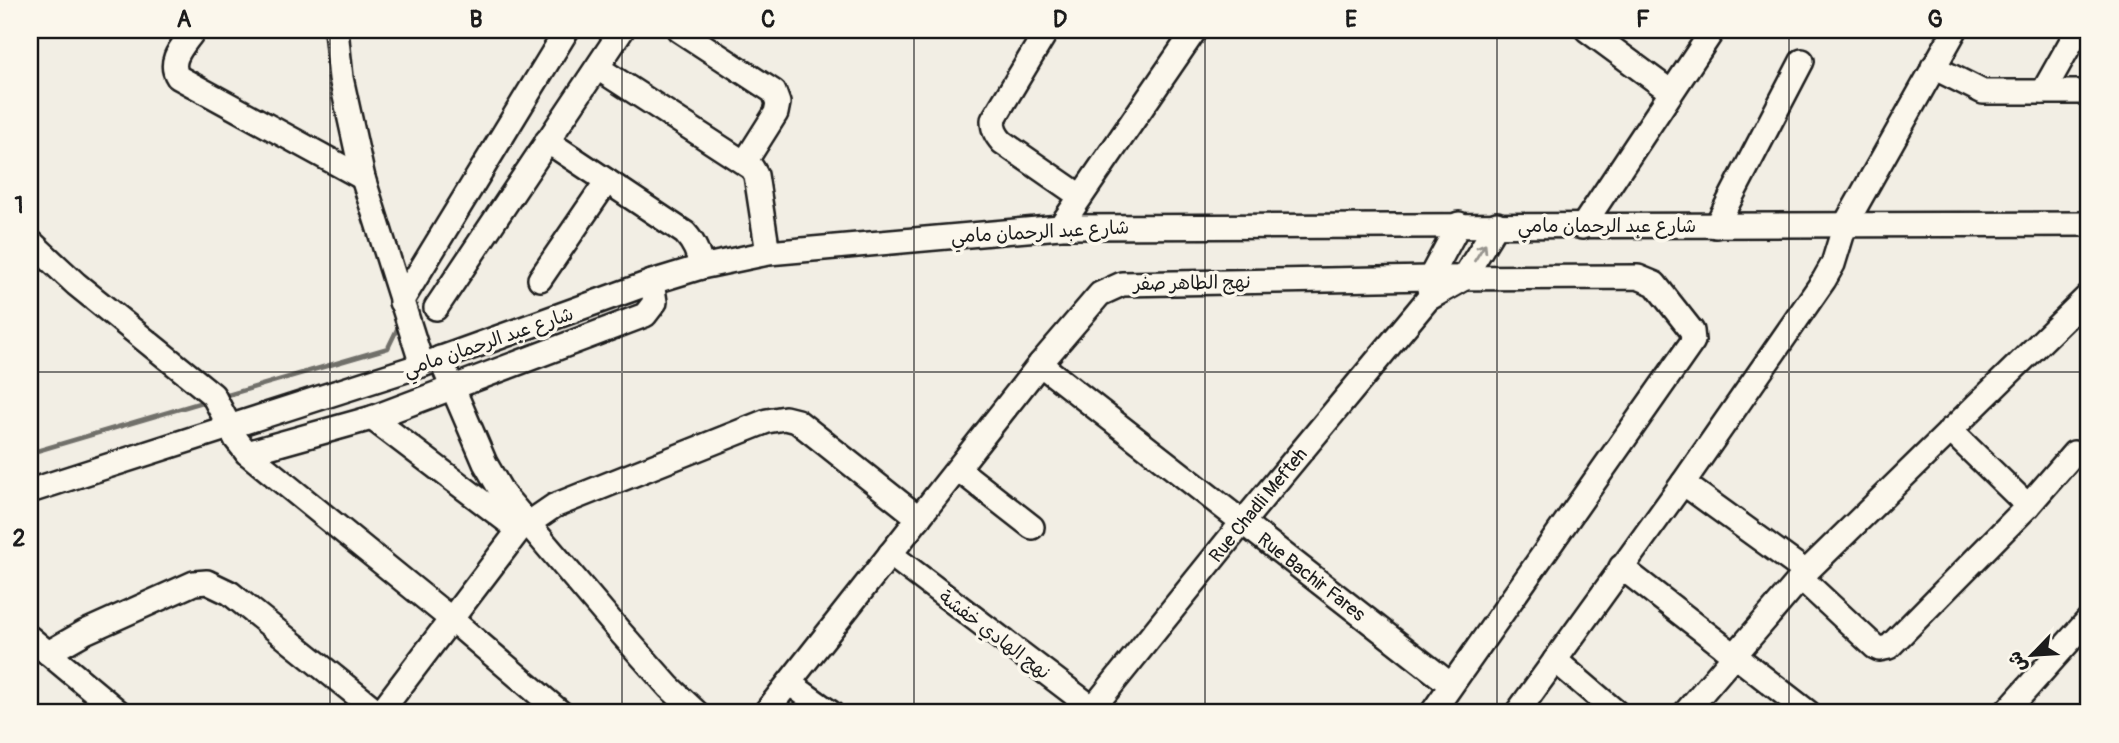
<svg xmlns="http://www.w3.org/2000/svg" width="2119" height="743" font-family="Pangolin,'Playpen Sans Arabic',sans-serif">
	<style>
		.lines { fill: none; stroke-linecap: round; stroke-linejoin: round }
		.stream { stroke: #716f6b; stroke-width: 4.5 }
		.minor-casing { stroke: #1c1c1c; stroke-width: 28 }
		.minor { stroke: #fbf7ec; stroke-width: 23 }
		.oneway { stroke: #97948e }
		.grid { fill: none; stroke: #1c1c1c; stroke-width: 2; stroke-opacity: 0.55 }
		.labels { text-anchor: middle; stroke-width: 7; stroke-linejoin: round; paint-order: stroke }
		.street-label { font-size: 19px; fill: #1c1c1c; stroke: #fbf7ec }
		.neatline { fill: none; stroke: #1c1c1c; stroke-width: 2.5 }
		.grid-label { font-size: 23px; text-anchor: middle; font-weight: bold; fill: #1c1c1c }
	</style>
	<rect width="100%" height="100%" fill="#f2eee4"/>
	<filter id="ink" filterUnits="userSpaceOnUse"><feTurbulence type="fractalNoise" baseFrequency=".0143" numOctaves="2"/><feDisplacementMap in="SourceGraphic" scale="14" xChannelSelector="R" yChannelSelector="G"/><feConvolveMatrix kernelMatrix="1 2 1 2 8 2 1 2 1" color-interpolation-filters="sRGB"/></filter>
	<g filter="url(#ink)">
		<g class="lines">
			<g class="stream">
				<path d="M221 397 388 348 400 323"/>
				<path d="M30 453 206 401"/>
			</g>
			<g class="minor-casing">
				<g id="minor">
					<path d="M194 30C184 45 167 60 178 77L363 178"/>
					<path d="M336 30 341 78 363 178 422 365"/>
					<path d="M679 30 774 92 778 103 776 113 745 162"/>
					<path d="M1047 30 993 120C993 130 996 135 1002 142L1080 196"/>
					<path d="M1587 30 1671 92"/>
					<path d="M1933 67 1983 92H2089"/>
					<path d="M598 68 752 168 756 175 768 253"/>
					<path d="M2043 92 2078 30"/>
					<path d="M547 141 685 233C695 244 698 253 701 267"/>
					<path d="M1716 226 1802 61"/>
					<path d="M1060 227 1195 30"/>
					<path d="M1582 227 1713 30"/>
					<path d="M30 241 76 284 213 395 236 439 247 453 451 619 561 713"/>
					<path d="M540 279 607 181"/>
					<path d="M1429 289 1430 278 1459 224"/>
					<path d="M401 302 567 30"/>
					<path d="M436 308 622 30"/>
					<path d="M440 358 485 463 503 494 621 633 669 687 697 713"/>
					<path id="s1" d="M1040 364 1451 685"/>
					<path d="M372 418 519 530"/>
					<path d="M247 453 372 418 645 315 655 302 652 282"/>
					<path d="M958 469 1032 527"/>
					<path d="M1683 483 1806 572"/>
					<path d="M30 491 422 365 652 282 701 267 768 253 1060 227 2089 224"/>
					<path d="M2028 506 2074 453"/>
					<path d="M890 554 1099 713"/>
					<path d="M1621 567 1809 713"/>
					<path d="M1801 578 1875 647 1879 649 1889 647 2028 506 1950 430"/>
					<path d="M30 638 120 713"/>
					<path d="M48 653 85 632 194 583 207 582 230 593 379 713"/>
					<path d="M1555 660 1617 713"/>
					<path d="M789 683 831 713"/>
					<path d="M380 713 519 530 554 506 767 421 785 418 797 421 919 518"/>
					<path d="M765 713 1040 364 1100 294 1122 284 1430 278 1638 277 1655 284 1692 331 1693 341 1432 713"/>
					<path id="s2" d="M1089 713 1242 523 1428 299 1463 279 1497 224"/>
					<path d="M1517 713 1683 483 1824 280 1833 264 1845 225 1955 30"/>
					<path d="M1685 713 1806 572 2089 295"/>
					<path d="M2005 713 2089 619"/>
				</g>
			</g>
			<use href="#minor" class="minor"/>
		</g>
		<defs><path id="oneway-shaft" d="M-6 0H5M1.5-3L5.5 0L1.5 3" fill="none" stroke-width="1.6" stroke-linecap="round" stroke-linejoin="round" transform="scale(1.75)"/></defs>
		<use class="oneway" href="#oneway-shaft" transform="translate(1480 252) rotate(-58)"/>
	</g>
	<path class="grid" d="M330 30V713M622 30V713M914 30V713M1205 30V713M1497 30V713M1789 30V713M30 372H2089"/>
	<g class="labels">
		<g class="street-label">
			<text x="1607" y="232">شارع عبد الرحمان مامي</text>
			<text transform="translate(1040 231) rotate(-3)" y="7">شارع عبد الرحمان مامي</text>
			<text transform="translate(1192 282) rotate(-1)" y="7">نهج الطاهر صفر</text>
			<text transform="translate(488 341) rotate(-19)" y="7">شارع عبد الرحمان مامي</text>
			<text dy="7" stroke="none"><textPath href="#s2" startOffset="268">Rue Chadli Mefteh</textPath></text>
			<text dy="7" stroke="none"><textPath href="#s1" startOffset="345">Rue Bachir Fares</textPath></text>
			<text transform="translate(995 634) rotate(37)" y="7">نهج الهادي خفشة</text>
		</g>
	</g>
	<rect width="2119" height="743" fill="none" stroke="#fbf7ec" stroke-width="77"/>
	<g transform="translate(2032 655) rotate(245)" stroke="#fbf7ec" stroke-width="5" paint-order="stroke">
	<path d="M0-5L12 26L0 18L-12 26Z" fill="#1c1c1c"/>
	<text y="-10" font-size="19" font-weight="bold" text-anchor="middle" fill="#1c1c1c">ش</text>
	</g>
	<rect x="38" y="38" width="2042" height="666" class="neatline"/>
	<g class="grid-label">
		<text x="184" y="27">A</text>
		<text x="476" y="27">B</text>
		<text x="768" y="27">C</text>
		<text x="1060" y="27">D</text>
		<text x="1351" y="27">E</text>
		<text x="1643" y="27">F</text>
		<text x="1935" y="27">G</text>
		<text x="19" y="213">1</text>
		<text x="19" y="546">2</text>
	</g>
</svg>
